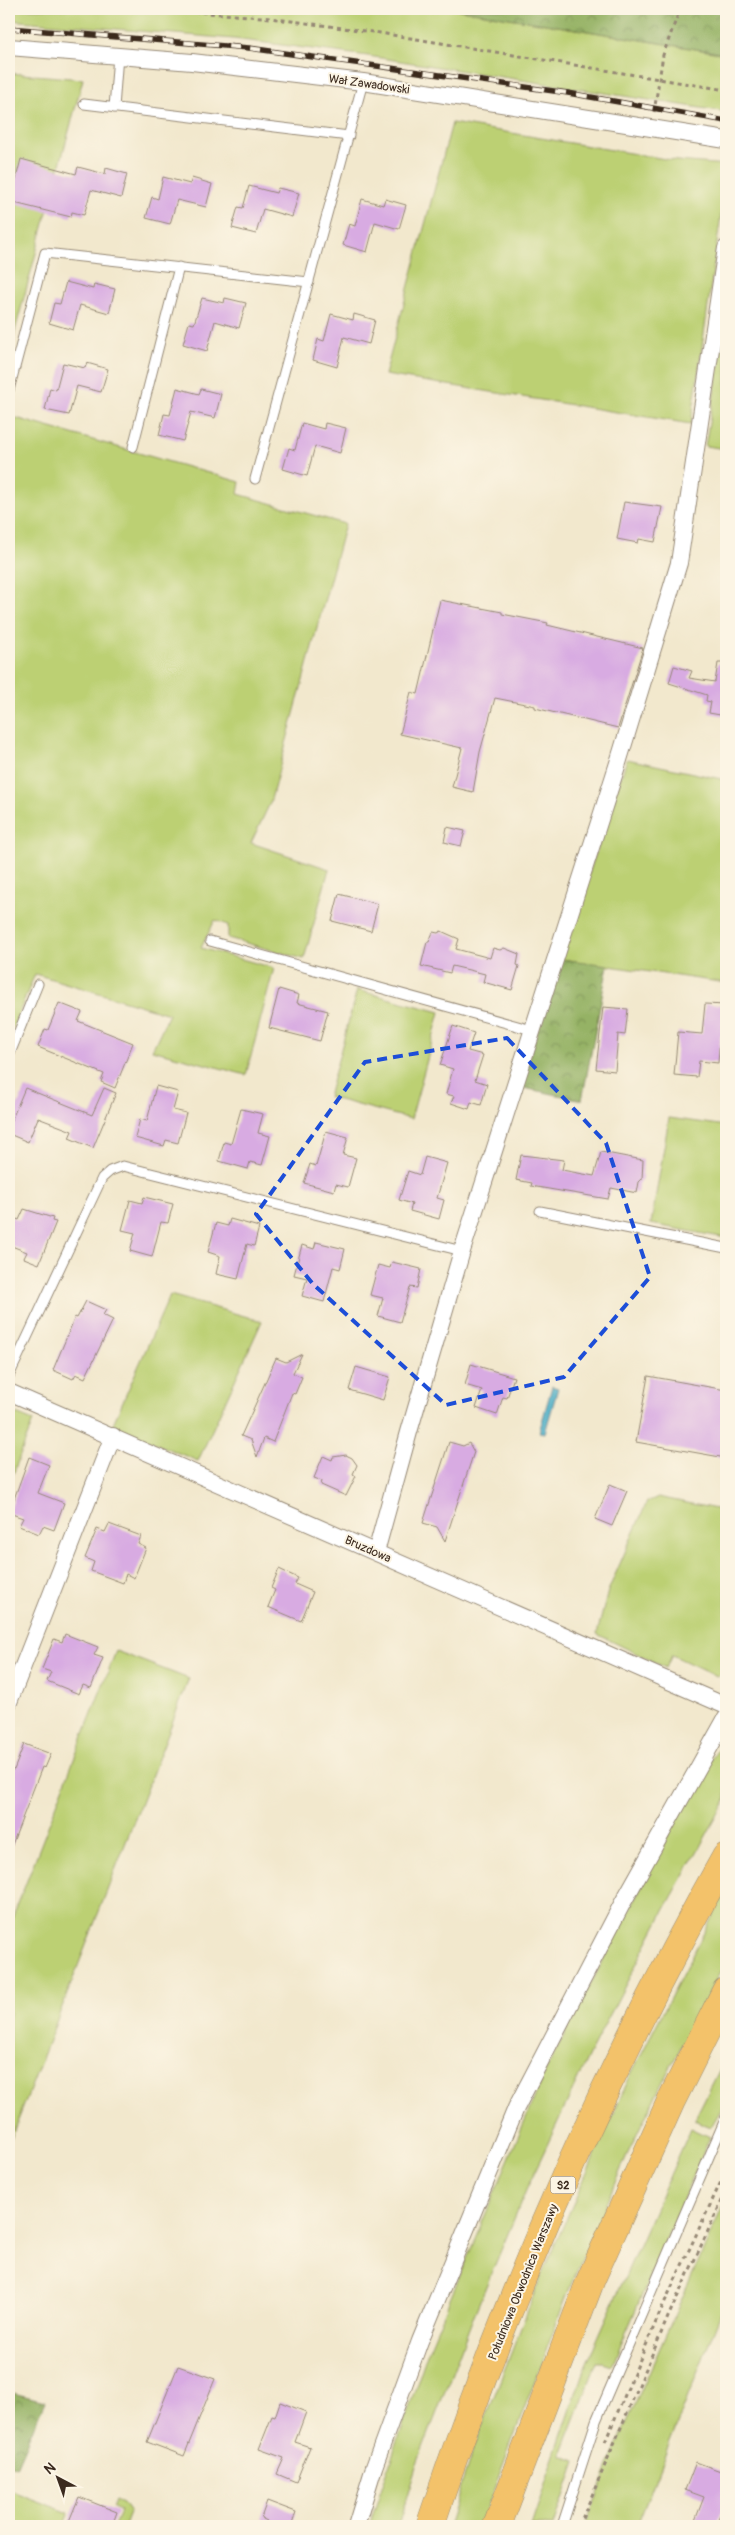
<svg xmlns="http://www.w3.org/2000/svg" width="735" height="2535" font-family="Pangolin,sans-serif">
	<style>
		.grass { fill: #bcd073; stroke: #7c7d48 }
		.forest { fill: url(#forest-crowns); stroke: #686e42 }
		.water { fill: #44aac4; stroke: #406a71 }
		.building { fill: #d8abe2 }
		.lines { fill: none; stroke-linecap: round; stroke-linejoin: round }
		.service-casing { stroke: #968976; stroke-width: 11 }
		.minor-casing { stroke: #968976; stroke-width: 18 }
		.motorway-casing { stroke: #968976; stroke-width: 29 }
		.path { stroke: #968976; stroke-width: 3; stroke-dasharray: 4 4; stroke-linecap: butt }
		.service { stroke: #fff; stroke-width: 9 }
		.minor { stroke: #fff; stroke-width: 16 }
		.motorway { stroke: #f3c26a; stroke-width: 28 }
		.rail-casing { stroke: #3b2a1e; stroke-width: 5.5 }
		.rail { stroke: #fcf5e5; stroke-width: 4; stroke-dasharray: 11; stroke-linecap: butt }
		.marked { fill: none; stroke: #1d4ed8; stroke-width: 4; stroke-dasharray: 10 6; stroke-linejoin: round }
		.labels { text-anchor: middle; stroke-width: 4; stroke-linejoin: round; paint-order: stroke }
		.shield { fill: #fcf5e5; stroke: #75675a; stroke-width: 1 }
		.shield-label { font-size: 11px; font-weight: bold; fill: #3b2a1e }
		.street-label { font-size: 12px; fill: #3b2a1e; stroke: #fcf5e5 }
	</style>
	<defs>
		<pattern id="forest-crowns" width="20" height="18" patternUnits="userSpaceOnUse" patternTransform="scale(1.25)"><rect width="20" height="18" fill="#95b265"/><path d="M2 6a3 3 0 1 1 6 0M12 15a3 3 0 1 1 6 0" fill="none" stroke="#7b9153"/></pattern>
	</defs>
	<rect width="100%" height="100%" fill="#fcf5e5"/>
	<filter id="ink" filterUnits="userSpaceOnUse"><feTurbulence type="fractalNoise" baseFrequency=".02" numOctaves="2"/><feDisplacementMap in="SourceGraphic" scale="10" xChannelSelector="R" yChannelSelector="G"/><feConvolveMatrix kernelMatrix="1 2 1 2 8 2 1 2 1" color-interpolation-filters="sRGB"/></filter>
	<filter id="wash" filterUnits="userSpaceOnUse"><feTurbulence type="fractalNoise" baseFrequency=".0096" numOctaves="4" result="noise"/><feDisplacementMap in="SourceGraphic" scale="20" xChannelSelector="R" yChannelSelector="G"/><feGaussianBlur stdDeviation="1.12" result="paint"/><feColorMatrix in="noise" values="0 0 0 0 0 0 0 0 0 0 0 0 0 0 0 0 0 1.4 0 .05"/><feComposite in="paint" operator="in"/></filter>
	<g filter="url(#wash)">
		<rect width="100%" height="100%" fill="#f2e8cd"/>
		<g class="grass">
			<path d="M9 9H455L726 54V112L368 56 234 39 9 20Z"/>
			<path d="M9 73 83 79 9 353Z"/>
			<path d="M452 123 677 161 726 165V180L691 424 385 375Z"/>
			<path d="M726 325V449L705 446Z"/>
			<path d="M9 416 240 482 238 494 345 524 270 803 251 843 329 869 304 959 228 938V925L215 920 201 948 274 968 246 1075 152 1050 169 1014 35 974 9 1037Z"/>
			<path d="M627 759 726 780V983L561 959Z"/>
			<path d="M357 990 440 1012 411 1119 328 1097Z"/>
			<path d="M669 1118 726 1126V1238L651 1224Z"/>
			<path d="M170 1295 262 1321 198 1461 112 1426Z"/>
			<path d="M9 1411 33 1421 9 1485Z"/>
			<path d="M658 1497 726 1511V1672L717 1676 672 1655 666 1668 597 1634 608 1591 647 1502Z"/>
			<path d="M116 1651 189 1679 9 2144V1927Z"/>
			<path d="M726 1734V1800L664 1911 591 2051 527 2188 474 2315 416 2467 398 2526H369L427 2354 546 2070 674 1824Z"/>
			<path d="M726 1890V1961L661 2085 627 2155 570 2287 480 2526H448L473 2450 544 2269 631 2074Z"/>
			<path d="M726 2057V2101L711 2127 694 2120Z"/>
			<path d="M691 2128 710 2137 612 2365 603 2362H597L561 2455 576 2461 554 2526H531L584 2369Z"/>
			<path d="M726 2199V2300L637 2526H585L624 2429Z"/>
			<path d="M9 2490 69 2513 63 2526H9Z"/>
			<path d="M116 2500 123 2503 130 2513 125 2526H114L120 2512 112 2507Z"/>
		</g>
		<g class="forest">
			<path d="M455 9H726V54Z"/>
			<path d="M561 959 608 965 582 1100 519 1087Z"/>
			<path d="M9 2392 45 2401 16 2467 9 2464Z"/>
		</g>
		<path class="water" d="M552 1386 558 1388 545 1433 539 1432Z"/>
		<g id="blocks">
			<g class="building">
				<path d="M21 159 76 174 78 167 105 174 106 168 127 174 121 198 91 190 84 215 72 212 71 217 10 202Z"/>
				<path d="M163 177 190 184 192 178 212 184 206 207 177 200 170 224 146 218 152 197 158 199Z"/>
				<path d="M249 186 276 193 278 188 299 193 292 217 263 209 256 234 232 228 238 207 243 208Z"/>
				<path d="M362 199 383 205 385 199 406 205 399 229 375 222 367 252 343 245 349 224 355 226Z"/>
				<path d="M66 282 93 289 94 284 115 289 109 313 80 305 73 330 49 323 54 303 60 304Z"/>
				<path d="M202 298 224 303 225 298 246 303 239 328 215 321 207 351 183 344 189 323 194 324Z"/>
				<path d="M331 314 353 320 354 314 375 320 369 344 344 337 337 367 313 360 318 339 324 341Z"/>
				<path d="M63 363 85 368 87 363 108 369 101 392 77 386 69 415 45 410 50 388 56 390Z"/>
				<path d="M177 388 199 394 201 389 221 394 215 418 191 412 183 441 159 435 164 414 170 415Z"/>
				<path d="M302 423 324 429 325 423 346 428 340 453 315 446 307 476 283 469 289 448 295 450Z"/>
				<path d="M624 502 662 507 655 542 639 539 638 543 617 539Z"/>
				<path d="M440 600 502 612V614L548 623 547 625 643 648 618 728 535 708V706L495 698 480 752 473 792 452 787 462 748 400 734 411 692 418 694Z"/>
				<path d="M718 663H726V716L709 713 711 702 706 701 707 695 669 683 674 666 692 671 689 678 715 682Z"/>
				<path d="M447 827 465 831 461 846 444 842Z"/>
				<path d="M339 894 378 904 371 931 332 921Z"/>
				<path d="M441 931 459 939 456 949 490 958 493 948 500 950 504 948 519 954 517 965 519 966 512 990 483 982 485 974 469 970 452 966 450 973 421 966 427 942H429L433 932 438 933Z"/>
				<path d="M279 989 299 995 297 1003 328 1011 320 1041 269 1028Z"/>
				<path d="M59 1003 82 1012 78 1021 133 1043 115 1088 101 1082 104 1074 38 1047 45 1029 48 1030Z"/>
				<path d="M705 1004 726 1005V1036H720L718 1063 699 1061 697 1077 674 1075 678 1032 702 1034Z"/>
				<path d="M603 1007 628 1009 625 1035 618 1034 615 1071 596 1069Z"/>
				<path d="M453 1026 474 1033 468 1051 483 1055 475 1080 487 1084 481 1105 471 1102 469 1109 451 1103 454 1096 446 1094 453 1069 440 1065Z"/>
				<path d="M156 1086 178 1092 173 1110 186 1113 178 1143 166 1140 164 1146 135 1138 140 1119 147 1121Z"/>
				<path d="M25 1088 92 1115 104 1088 116 1093 93 1148 69 1138 72 1131 38 1118 28 1142 9 1134V1126Z"/>
				<path d="M241 1109 263 1114 258 1133 270 1136 262 1165 250 1162 248 1169 219 1161 224 1142 231 1144Z"/>
				<path d="M326 1131 348 1137 343 1155 356 1158 348 1187 336 1184 334 1191 304 1183 310 1164 316 1166Z"/>
				<path d="M601 1152 643 1160 642 1179 639 1182 637 1193 611 1188 608 1199 531 1186 532 1183 516 1180 521 1155 564 1160 562 1170 594 1176Z"/>
				<path d="M425 1157 447 1163 437 1198 444 1200 439 1219 410 1211 412 1204 399 1200 408 1171 420 1175Z"/>
				<path d="M144 1197 173 1204 168 1223 161 1222 152 1257 130 1251 135 1233 122 1230 130 1200 142 1203Z"/>
				<path d="M24 1209 53 1218 52 1221 56 1222 39 1264 24 1258 27 1252 9 1245V1216L19 1220Z"/>
				<path d="M230 1219 259 1227 254 1246 247 1244 238 1279 216 1274 220 1256 208 1252 216 1223 228 1226Z"/>
				<path d="M316 1242 345 1249 340 1269 333 1267 324 1302 302 1296 307 1278 294 1275 302 1245 314 1249Z"/>
				<path d="M392 1262 421 1269 417 1288 410 1287 400 1322 378 1316 383 1298 370 1295 378 1265 390 1268Z"/>
				<path d="M86 1301 106 1310 103 1315 113 1320 85 1378 76 1374 73 1379 53 1370 75 1317 77 1318Z"/>
				<path d="M302 1354 293 1373 302 1377 295 1394 292 1393 273 1442 264 1438 257 1457 251 1440 241 1436 264 1385 276 1358 286 1362Z"/>
				<path d="M471 1364 514 1377 507 1398 503 1397 497 1415 476 1408 482 1390 465 1385Z"/>
				<path d="M356 1367 390 1377 383 1400 349 1390Z"/>
				<path d="M648 1376 726 1390V1458L636 1442Z"/>
				<path d="M449 1442 463 1446 469 1443 474 1452 445 1541 437 1527 423 1523Z"/>
				<path d="M346 1455 352 1458 357 1465 353 1474 356 1476 346 1496 321 1485 322 1481 314 1478 323 1456 332 1460 333 1457Z"/>
				<path d="M29 1457 49 1465 38 1493 64 1503 54 1530 43 1526 39 1534 19 1526 23 1518 9 1513Z"/>
				<path d="M610 1484 627 1491 612 1526 595 1519Z"/>
				<path d="M109 1524 141 1536 138 1544 146 1548 134 1578 126 1574 123 1583 91 1571 94 1562 85 1558 97 1529 105 1532Z"/>
				<path d="M279 1569 298 1578 295 1584 313 1592 301 1621 268 1607 275 1590 271 1588Z"/>
				<path d="M65 1634 98 1647 94 1655 103 1658 91 1688 83 1685 79 1694 47 1681 51 1672 42 1669 54 1639 62 1642Z"/>
				<path d="M24 1744 51 1754 45 1768 42 1767 10 1850 9 1768 14 1770Z"/>
				<path d="M178 2366 215 2379 184 2456 147 2442Z"/>
				<path d="M280 2402 306 2412 295 2442 310 2447 296 2482 277 2474 284 2458 259 2449 272 2416 275 2417Z"/>
				<path d="M696 2462 726 2473V2499L716 2526H693L704 2497 685 2490Z"/>
				<path d="M79 2497 117 2512 112 2526H67Z"/>
				<path d="M267 2501 296 2512 291 2526H265L267 2521 261 2518Z"/>
			</g>
		</g>
	</g>
	<g filter="url(#ink)">
		<use href="#blocks" fill-opacity="0" stroke="#968976" stroke-width="1"/>
		<g class="lines">
			<g class="service-casing">
				<g id="service">
					<path d="M84 104 349 136"/>
					<path d="M114 108 118 55"/>
					<path d="M9 390 45 253 309 282"/>
					<path d="M133 447 179 267"/>
					<path d="M255 479 363 82"/>
					<path d="M210 941 532 1030"/>
					<path d="M9 1056 38 984"/>
					<path d="M540 1211 726 1248"/>
					<path d="M9 1376 102 1178 110 1171 123 1166 462 1251"/>
					<path d="M562 2526 596 2421 726 2117"/>
				</g>
			</g>
			<g class="minor-casing">
				<g id="minor">
					<path d="M9 47 192 62 363 82 726 140"/>
					<path d="M9 1392 726 1706"/>
					<path d="M376 1552 409 1432 462 1251 618 763 679 563 726 248"/>
					<path d="M9 1702 113 1436"/>
					<path d="M356 2526 374 2467 420 2341 516 2108 622 1904 726 1718"/>
				</g>
			</g>
			<g class="motorway-casing">
				<g id="motorway">
					<path d="M430 2526C507 2295 606 2069 726 1857"/>
					<path d="M497 2526 591 2279 671 2101 726 1991"/>
				</g>
			</g>
			<g class="path">
				<path d="M154 9 262 17 380 33 726 90"/>
				<path d="M654 112 663 55 680 9"/>
				<path d="M605 2442 661 2310 726 2171"/>
				<path d="M579 2526 668 2317 726 2192"/>
			</g>
			<use href="#service" class="service"/>
			<use href="#minor" class="minor"/>
			<use href="#motorway" class="motorway"/>
			<g class="rail-casing">
				<path id="rail" d="M9 28 249 48 568 93 726 121"/>
			</g>
			<use href="#rail" class="rail"/>
		</g>
	</g>
	<path class="marked" d="M507 1038 606 1143 650 1277 564 1377 446 1405 313 1284 256 1214 365 1062Z"/>
	<g class="labels">
		<rect class="shield" x="550.5" y="2176.5" width="25" height="17" rx="4"/>
		<g class="shield-label">
			<text x="563" y="2189">S2</text>
		</g>
		<g class="street-label">
			<text transform="translate(369 84) rotate(8)" y="4">Wał Zawadowski</text>
			<text transform="translate(368 1549) rotate(24)" y="4">Bruzdowa</text>
			<text transform="translate(523 2282) rotate(-68)" y="4">Południowa Obwodnica Warszawy</text>
		</g>
	</g>
	<rect width="735" height="2535" fill="none" stroke="#fcf5e5" stroke-width="30"/>
	<g transform="translate(58 2478) rotate(319)" stroke="#fcf5e5" stroke-width="4" paint-order="stroke">
	<path d="M0-4L9 19L0 12L-9 19Z" fill="#3b2a1e"/>
	<text y="-8" font-size="14" font-weight="bold" text-anchor="middle" fill="#3b2a1e">N</text>
	</g>
</svg>
